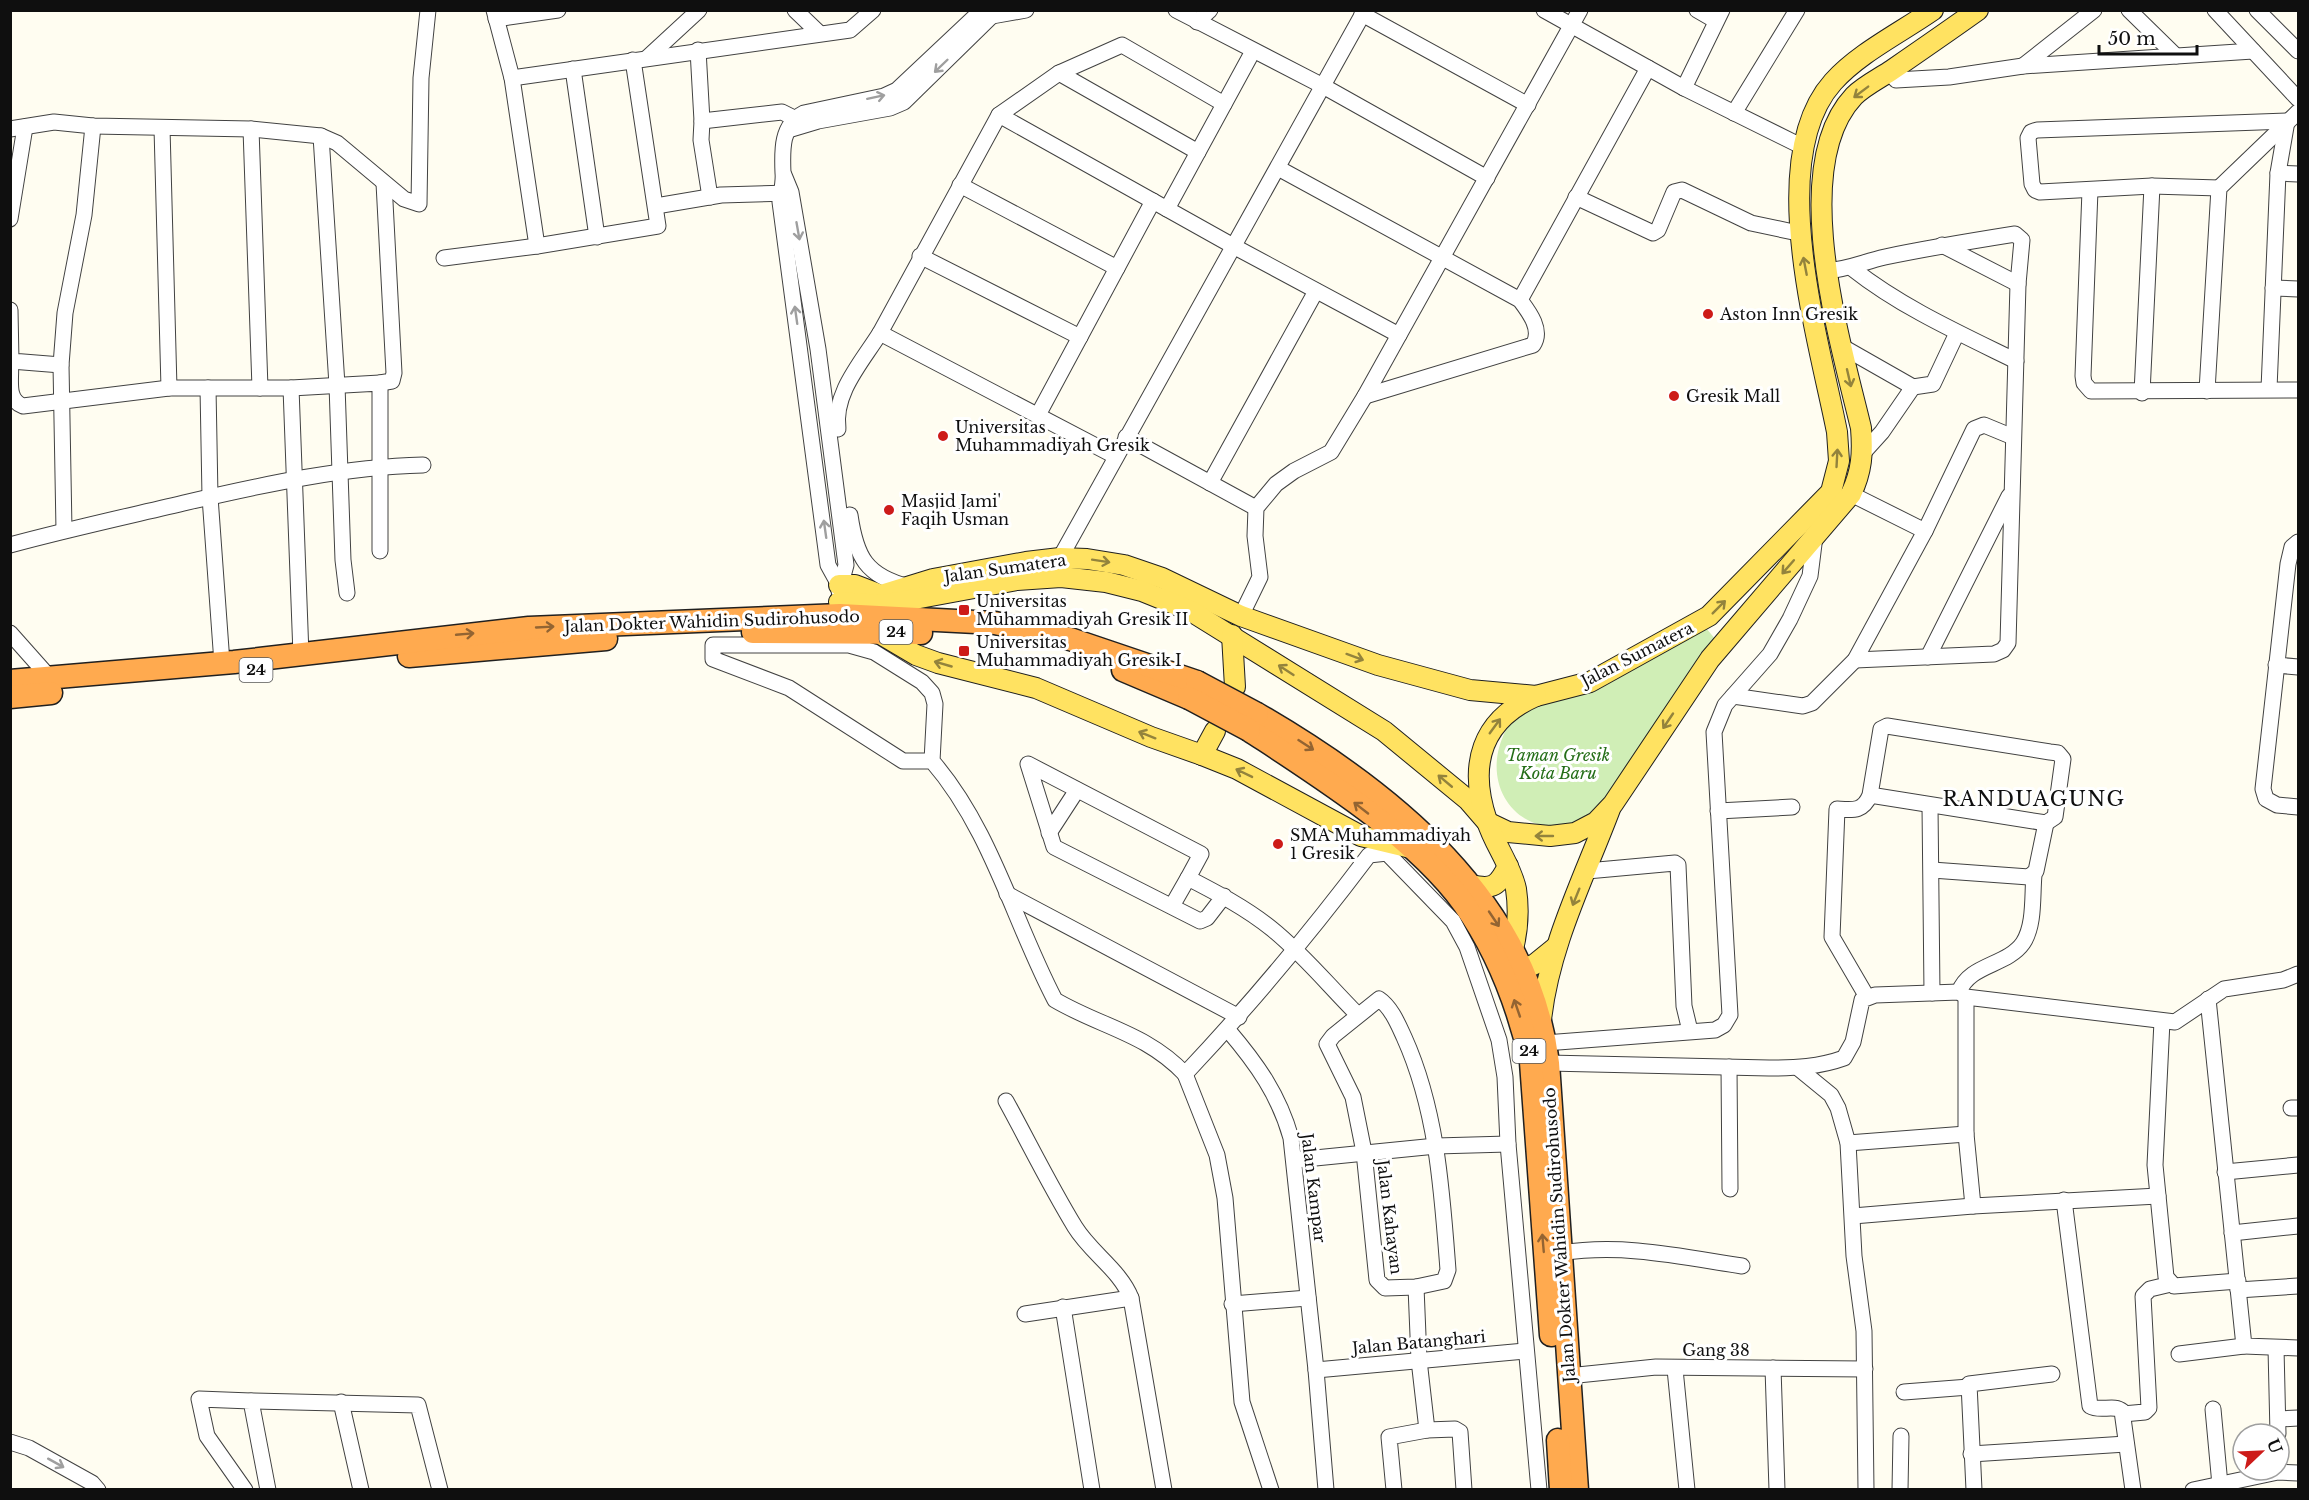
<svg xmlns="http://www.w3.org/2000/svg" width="2309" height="1500" font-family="'Libre Baskerville',serif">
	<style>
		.park { fill: #d0eeb6 }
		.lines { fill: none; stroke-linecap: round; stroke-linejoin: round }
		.minor-casing { stroke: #424242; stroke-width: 17 }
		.major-casing { stroke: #202020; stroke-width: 22 }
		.highway-casing { stroke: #202020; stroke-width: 25 }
		.minor { stroke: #fff; stroke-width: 15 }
		.major { stroke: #ffe261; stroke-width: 20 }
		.highway { stroke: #ffaa4f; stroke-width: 22 }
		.highway-bridge-casing { stroke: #202020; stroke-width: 25; stroke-linecap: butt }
		.highway-bridge { stroke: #ffaa4f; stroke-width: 22 }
		.oneway { stroke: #9f9f9f }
		.oneway2 { stroke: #93833c }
		.oneway3 { stroke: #936432 }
		.poi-dot { fill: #cd1b19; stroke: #fff; stroke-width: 2 }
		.labels { text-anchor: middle; stroke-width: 6; stroke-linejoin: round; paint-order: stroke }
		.shield { fill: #fff; stroke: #575757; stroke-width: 1.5 }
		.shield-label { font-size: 15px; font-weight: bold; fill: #0f0f0f }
		.poi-label { font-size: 16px; fill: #0f0f0f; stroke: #fff; text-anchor: start }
		.street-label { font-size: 16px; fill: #0f0f0f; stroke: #fff }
		.park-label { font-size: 16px; font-style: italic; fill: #256e18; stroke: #fff }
		.quarter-label { font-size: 20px; letter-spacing: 1.5px; fill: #0f0f0f; stroke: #fff }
	</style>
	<rect width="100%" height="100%" fill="#fffdf1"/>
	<path class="park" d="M1706 628 1716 640C1686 684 1655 728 1624 772 1615 785 1604 807 1591 815 1529 852 1474 791 1506 730 1510 722 1523 715 1530 709Z"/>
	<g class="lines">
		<g class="minor-casing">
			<g id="minor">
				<path d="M494 10 512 78 537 246"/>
				<path d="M795 10 819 33"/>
				<path d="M1176 10 1323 86 1487 178"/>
				<path d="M1544 10 1684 88 1801 146"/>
				<path d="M1697 10 1716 21"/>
				<path d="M2129 10 2176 56"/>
				<path d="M2215 10 2298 99"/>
				<path d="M2257 10 2298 51"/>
				<path d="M1362 14 1528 105"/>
				<path d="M992 16 1026 10"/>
				<path d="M496 19 558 10"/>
				<path d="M1197 22 1210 10"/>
				<path d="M698 50 702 121 701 140 710 197"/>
				<path d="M647 58 699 10"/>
				<path d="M2023 66 2094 10"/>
				<path d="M573 69 597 237"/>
				<path d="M1890 72 1896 80 1949 77 2023 66 2253 51"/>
				<path d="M1059 73 1198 152"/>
				<path d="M512 78 850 30 873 10"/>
				<path d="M1684 88 1722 10"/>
				<path d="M1734 113 1797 10"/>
				<path d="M999 115 1235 247 1399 335"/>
				<path d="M702 121 782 112 794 118 799 124"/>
				<path d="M162 128 169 388"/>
				<path d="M10 129 54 122 93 126 251 129 321 136 337 143 404 199 419 204 421 78 428 10"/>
				<path d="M251 129 260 388"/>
				<path d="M788 130 818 121 890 108 904 102 998 10"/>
				<path d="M321 136 337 385 343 560 347 593"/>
				<path d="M1278 168 1520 300C1529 312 1543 330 1533 345L1365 396"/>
				<path d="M2278 173 2298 174"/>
				<path d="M784 175 791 192 818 349 846 565 839 591"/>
				<path d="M960 185 1117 268"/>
				<path d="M2219 188 2152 186 2040 192 2035 190 2032 184 2028 138 2031 132 2037 130 2287 121 2278 173 2269 389"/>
				<path d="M2090 190 2083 376 2084 383 2091 391 2298 390"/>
				<path d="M1576 197 1653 233 1658 230 1674 192 1682 190 1751 223 1798 233"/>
				<path d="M656 206 721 195 790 193"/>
				<path d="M1167 209 1253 51"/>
				<path d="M10 219 25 127"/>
				<path d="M1942 245 2018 284"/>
				<path d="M920 256 1080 337"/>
				<path d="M444 258 537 246 658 226 633 60"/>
				<path d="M1853 269C1901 307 1961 334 2016 361"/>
				<path d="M1826 271C1850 269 1863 262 1885 257 1928 248 1971 241 2015 234L2022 240 2018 284 2008 643 2003 650 1994 654 1855 660"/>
				<path d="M2273 288 2298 289"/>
				<path d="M1520 300 1648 68"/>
				<path d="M10 310 11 361 61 365"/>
				<path d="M1841 346 1913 387 1882 432 1863 453"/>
				<path d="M10 361C13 375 4 399 23 406L169 388H291L380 383V551"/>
				<path d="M380 383 392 381 394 373 384 183"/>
				<path d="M1913 387 1933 384 1957 333"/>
				<path d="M208 388 210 497 222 663"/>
				<path d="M291 388 301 655"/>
				<path d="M2207 391 2219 188 2298 112"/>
				<path d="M2142 393 2152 186"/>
				<path d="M1038 415 1153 201"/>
				<path d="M838 429C833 393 862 362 880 333"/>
				<path d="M1126 437 1256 508"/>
				<path d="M1115 456 880 333 999 115 1059 73 1122 45 1224 104"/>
				<path d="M1210 483 1316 291"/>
				<path d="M1851 494 1925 531"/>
				<path d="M850 515C856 557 866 576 909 587"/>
				<path d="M64 530 61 365 65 313 84 215 93 126"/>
				<path d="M2298 542 2292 547 2288 564 2263 789 2266 799 2277 805 2298 807"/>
				<path d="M10 545C69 529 129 516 188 502 266 484 344 467 423 465"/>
				<path d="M1060 567V558L1365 10"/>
				<path d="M839 585 828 565 780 202C781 193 784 182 783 173 782 150 781 125 804 113L884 96 897 90 982 10"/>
				<path d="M1241 616 1260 577 1255 536 1256 508 1276 484 1294 471 1331 452 1365 396 1580 10"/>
				<path d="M10 633 50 678"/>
				<path d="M1928 657 2009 496"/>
				<path d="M2276 665 2298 667"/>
				<path d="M1733 696 1803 706 1812 703 1855 660 1925 531 1974 429 1984 425 2013 437"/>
				<path d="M932 761H903L789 688 713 659V645H849L874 652 922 682 932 693 935 704 932 761C991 829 1014 922 1055 1000 1101 1027 1146 1033 1185 1074 1251 1004 1311 932 1369 855L1387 853 1453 921 1467 947 1499 1040 1505 1077 1508 1144 1539 1490"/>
				<path d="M1930 806 1932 993"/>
				<path d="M1718 811 1792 807"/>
				<path d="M1049 833 1077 790"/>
				<path d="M1932 870 2029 877 2036 871 2046 823"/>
				<path d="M1587 871 1675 863 1678 865 1684 1006 1690 1031"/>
				<path d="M1007 894 1239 1017"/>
				<path d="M1224 896 1207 918 1200 921 1054 847 1028 764 1201 854 1188 878C1217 893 1246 908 1272 929 1303 954 1329 986 1357 1014"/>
				<path d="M1172 906 1188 878"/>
				<path d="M1959 992C1969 964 2007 966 2023 943 2035 925 2032 895 2034 875"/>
				<path d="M1867 997 1832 937 1837 809C1853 810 1863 812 1870 795L1881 729 1887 726 2050 752 2058 753 2063 759 2055 817 2046 823 1870 795"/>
				<path d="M1966 997 2175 1022 2224 989 2283 980 2298 974"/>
				<path d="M1379 999C1391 1007 1398 1024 1404 1037 1437 1110 1442 1191 1448 1270L1444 1281 1416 1287 1385 1288 1377 1280 1364 1152 1353 1097 1327 1044 1333 1036Z"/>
				<path d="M2208 999 2244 1346 2298 1348"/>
				<path d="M2162 1021 2155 1165 2166 1277 2174 1286 2238 1281"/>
				<path d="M1228 1030C1257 1064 1279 1095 1291 1138L1316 1370 1326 1490"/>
				<path d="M1545 1043 1715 1030 1724 1025 1730 1015 1714 732 1725 705 1770 654 1790 619 1810 576 1815 536"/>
				<path d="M1548 1063 1769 1068C1795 1068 1819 1067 1844 1058L1853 1042 1862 1000 1875 995 1959 992 1966 997V1134L1973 1206 2158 1196"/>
				<path d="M1729 1067 1730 1189"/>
				<path d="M1798 1068 1831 1095 1838 1108 1848 1143 1854 1256 1864 1331 1866 1490"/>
				<path d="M1185 1074 1217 1155 1225 1198 1242 1402 1271 1490"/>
				<path d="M1006 1101C1029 1143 1050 1186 1075 1227 1091 1253 1120 1270 1131 1298L1164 1490"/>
				<path d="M2291 1108H2298"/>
				<path d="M1848 1143 1966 1134"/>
				<path d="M1295 1160 1436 1146 1508 1144"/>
				<path d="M2225 1172 2298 1165"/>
				<path d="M2064 1200 2090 1406C2100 1412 2114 1404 2122 1411L2133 1490"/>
				<path d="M1853 1216 1973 1206"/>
				<path d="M2232 1233 2298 1226"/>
				<path d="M1562 1253C1622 1243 1683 1257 1742 1266"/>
				<path d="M1416 1287 1419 1360 1427 1430"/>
				<path d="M2238 1290 2298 1286"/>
				<path d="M1232 1304 1308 1298"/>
				<path d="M1063 1307 1092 1490"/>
				<path d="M1025 1314 1131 1298"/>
				<path d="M2276 1348 2278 1434"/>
				<path d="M2179 1354 2244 1346"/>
				<path d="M1773 1368 1777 1490"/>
				<path d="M1675 1369 1687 1490"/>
				<path d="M1316 1370 1525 1351"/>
				<path d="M1568 1376 1656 1367 1865 1369"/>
				<path d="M1904 1392 1969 1387"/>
				<path d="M251 1401 418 1405 440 1490"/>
				<path d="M341 1402 361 1490"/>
				<path d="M2213 1409 2220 1485"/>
				<path d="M2123 1414 2145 1412 2149 1408 2143 1296 2150 1289 2171 1284"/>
				<path d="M2279 1419 2298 1418"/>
				<path d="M10 1442 29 1448 92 1483 98 1490"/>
				<path d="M1971 1454 2126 1444"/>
				<path d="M245 1490 207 1436 199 1399 251 1401 268 1490"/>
				<path d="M1394 1490 1389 1437 1427 1430 1455 1429 1460 1432 1464 1490"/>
				<path d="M1900 1490 1901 1436"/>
				<path d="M1974 1490 1969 1384 2052 1374"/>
				<path d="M2193 1490 2278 1472 2298 1473"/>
			</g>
		</g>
		<g class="major-casing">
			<g id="major">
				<path d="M839 585H855L881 595 933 579 1026 562 1060 558 1087 559 1124 565 1162 578 1241 616 1378 665 1470 690 1536 696 1590 682 1709 616 1831 492 1839 461 1837 432C1819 340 1764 159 1833 82 1859 53 1900 33 1933 10"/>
				<path d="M839 602 882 605 1017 580 1061 577 1106 582 1142 591 1189 610 1384 731 1468 800 1487 822 1508 832 1550 836 1575 833 1596 822 1613 804 1710 659 1851 494C1862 471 1863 453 1861 428 1841 344 1787 167 1854 96 1864 86 1880 78 1892 70 1921 50 1950 30 1978 10"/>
				<path d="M877 632 916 655 938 663 1036 688 1151 737 1202 755 1237 769 1361 836 1411 848"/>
				<path d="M1232 635 1235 687"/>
				<path d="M1202 755 1215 731"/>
				<path d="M1471 885C1493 890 1498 886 1508 866"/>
				<path d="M1504 955 1513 949C1518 929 1519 909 1516 889 1511 865 1494 844 1487 821 1468 765 1481 720 1536 696"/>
				<path d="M1507 977 1535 964 1556 947"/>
				<path d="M1541 1020C1549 946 1584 878 1610 809"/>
			</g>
		</g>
		<g class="highway-casing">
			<g id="highway">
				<path d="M753 632 921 633"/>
				<path d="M409 656 606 639"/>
				<path d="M1123 670 1189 698"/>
				<path d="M10 681 234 662 529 628 840 615 995 623 1070 639 1197 682"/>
				<path d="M10 697 51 693"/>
				<path d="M1257 714C1390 791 1528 900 1548 1063L1577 1490"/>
				<path d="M1249 730C1319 776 1415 836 1464 904 1498 952 1518 1005 1531 1062L1551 1335"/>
				<path d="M1558 1440 1561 1490"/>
			</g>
		</g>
		<use href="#minor" class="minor"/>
		<use href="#major" class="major"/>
		<use href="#highway" class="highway"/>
		<g class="highway-bridge-casing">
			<g id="highway-bridge">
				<path d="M1197 682 1257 714"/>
				<path d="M1189 698 1249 730"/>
			</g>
		</g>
		<use href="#highway-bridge" class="highway-bridge"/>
	</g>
	<defs><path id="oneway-shaft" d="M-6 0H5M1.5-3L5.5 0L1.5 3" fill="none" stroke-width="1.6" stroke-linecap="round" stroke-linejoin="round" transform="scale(1.5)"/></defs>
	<g class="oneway">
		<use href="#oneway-shaft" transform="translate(941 66) rotate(136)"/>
		<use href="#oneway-shaft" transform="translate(876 97) rotate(-12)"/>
		<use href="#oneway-shaft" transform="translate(798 231) rotate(80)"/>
		<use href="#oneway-shaft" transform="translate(796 315) rotate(-98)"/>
		<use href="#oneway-shaft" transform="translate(825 529) rotate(-98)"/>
		<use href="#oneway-shaft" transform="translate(56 1463) rotate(29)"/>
	</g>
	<g class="oneway2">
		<use href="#oneway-shaft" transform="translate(1861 92) rotate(143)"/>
		<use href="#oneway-shaft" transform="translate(1805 266) rotate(-101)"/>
		<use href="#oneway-shaft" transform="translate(1849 378) rotate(77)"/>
		<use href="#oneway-shaft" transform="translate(1837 458) rotate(-87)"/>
		<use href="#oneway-shaft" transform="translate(1101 561) rotate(9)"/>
		<use href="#oneway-shaft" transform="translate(1788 567) rotate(131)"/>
		<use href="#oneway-shaft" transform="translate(1719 607) rotate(-45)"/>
		<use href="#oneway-shaft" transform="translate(1355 657) rotate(20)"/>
		<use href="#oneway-shaft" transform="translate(943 664) rotate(-164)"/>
		<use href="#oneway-shaft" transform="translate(1286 670) rotate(-147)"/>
		<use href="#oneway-shaft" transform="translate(1668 721) rotate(124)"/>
		<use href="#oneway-shaft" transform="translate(1495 726) rotate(-54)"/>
		<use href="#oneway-shaft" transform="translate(1147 735) rotate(-158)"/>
		<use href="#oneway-shaft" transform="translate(1244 773) rotate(-154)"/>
		<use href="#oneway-shaft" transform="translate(1445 781) rotate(-140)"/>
		<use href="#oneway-shaft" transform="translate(1544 836) rotate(-180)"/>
		<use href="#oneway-shaft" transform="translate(1576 897) rotate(112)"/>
	</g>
	<g class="oneway3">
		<use href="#oneway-shaft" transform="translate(545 627) rotate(-3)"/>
		<use href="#oneway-shaft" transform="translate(465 634) rotate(-5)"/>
		<use href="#oneway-shaft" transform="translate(1306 745) rotate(33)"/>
		<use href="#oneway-shaft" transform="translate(1361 808) rotate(-142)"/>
		<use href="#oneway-shaft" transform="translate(1494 919) rotate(56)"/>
		<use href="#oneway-shaft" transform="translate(1517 1008) rotate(-109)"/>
		<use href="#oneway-shaft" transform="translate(1543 1243) rotate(-95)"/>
	</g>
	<g class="poi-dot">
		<circle cx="1708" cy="314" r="6"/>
		<circle cx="1674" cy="396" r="6"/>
		<circle cx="943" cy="436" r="6"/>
		<circle cx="889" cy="510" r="6"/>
		<rect x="958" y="604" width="12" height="12" rx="3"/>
		<rect x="958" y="645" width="12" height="12" rx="3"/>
		<circle cx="1278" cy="844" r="6"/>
	</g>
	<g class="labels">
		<g class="shield">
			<rect x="879.5" y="620" width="33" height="24" rx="4.5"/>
			<rect x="239.5" y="658" width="33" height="24" rx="4.5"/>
			<rect x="1512.5" y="1039" width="33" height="24" rx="4.5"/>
		</g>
		<g class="shield-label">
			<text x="896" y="637">24</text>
			<text x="256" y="675">24</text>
			<text x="1529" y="1056">24</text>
		</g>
		<g class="poi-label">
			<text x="1720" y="320">Aston Inn Gresik</text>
			<text x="1686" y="402">Gresik Mall</text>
			<text x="955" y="433">Universitas<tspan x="955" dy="18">Muhammadiyah Gresik</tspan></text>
			<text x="901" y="507">Masjid Jami'<tspan x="901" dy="18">Faqih Usman</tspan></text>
			<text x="976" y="607">Universitas<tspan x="976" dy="18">Muhammadiyah Gresik II</tspan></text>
			<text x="976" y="648">Universitas<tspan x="976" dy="18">Muhammadiyah Gresik I</tspan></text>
			<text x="1290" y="841">SMA Muhammadiyah<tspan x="1290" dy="18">1 Gresik</tspan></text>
		</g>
		<g class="street-label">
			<text transform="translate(1005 568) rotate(-8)" y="6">Jalan Sumatera</text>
			<text transform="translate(712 621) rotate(-2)" y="6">Jalan Dokter Wahidin Sudirohusodo</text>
			<text transform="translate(1637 654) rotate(-27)" y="6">Jalan Sumatera</text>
			<text transform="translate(1314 1188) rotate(83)" y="6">Jalan Kampar</text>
			<text transform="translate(1390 1217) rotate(83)" y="6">Jalan Kahayan</text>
			<text transform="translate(1559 1235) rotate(-94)" y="6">Jalan Dokter Wahidin Sudirohusodo</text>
			<text transform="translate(1419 1342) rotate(-5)" y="6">Jalan Batanghari</text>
			<text x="1716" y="1356">Gang 38</text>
		</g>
		<g class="park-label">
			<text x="1558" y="761">Taman Gresik<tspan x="1558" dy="18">Kota Baru</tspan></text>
		</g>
		<g class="quarter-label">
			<text x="2034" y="806">RANDUAGUNG</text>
		</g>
	</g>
	<rect width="2309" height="1500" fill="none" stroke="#0f0f0f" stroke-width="24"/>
	<g transform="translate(2261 1452) rotate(67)"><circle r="28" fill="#ffffff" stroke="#9f9f9f" stroke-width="1.5"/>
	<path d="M0-4.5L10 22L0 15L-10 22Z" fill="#cd1b19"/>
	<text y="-9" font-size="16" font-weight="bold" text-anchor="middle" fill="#0f0f0f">U</text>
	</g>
	<path d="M2099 45v9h98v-9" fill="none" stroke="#0f0f0f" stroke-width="3"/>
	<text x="2108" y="45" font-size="18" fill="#0f0f0f" stroke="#ffffff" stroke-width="4.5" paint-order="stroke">50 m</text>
</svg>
